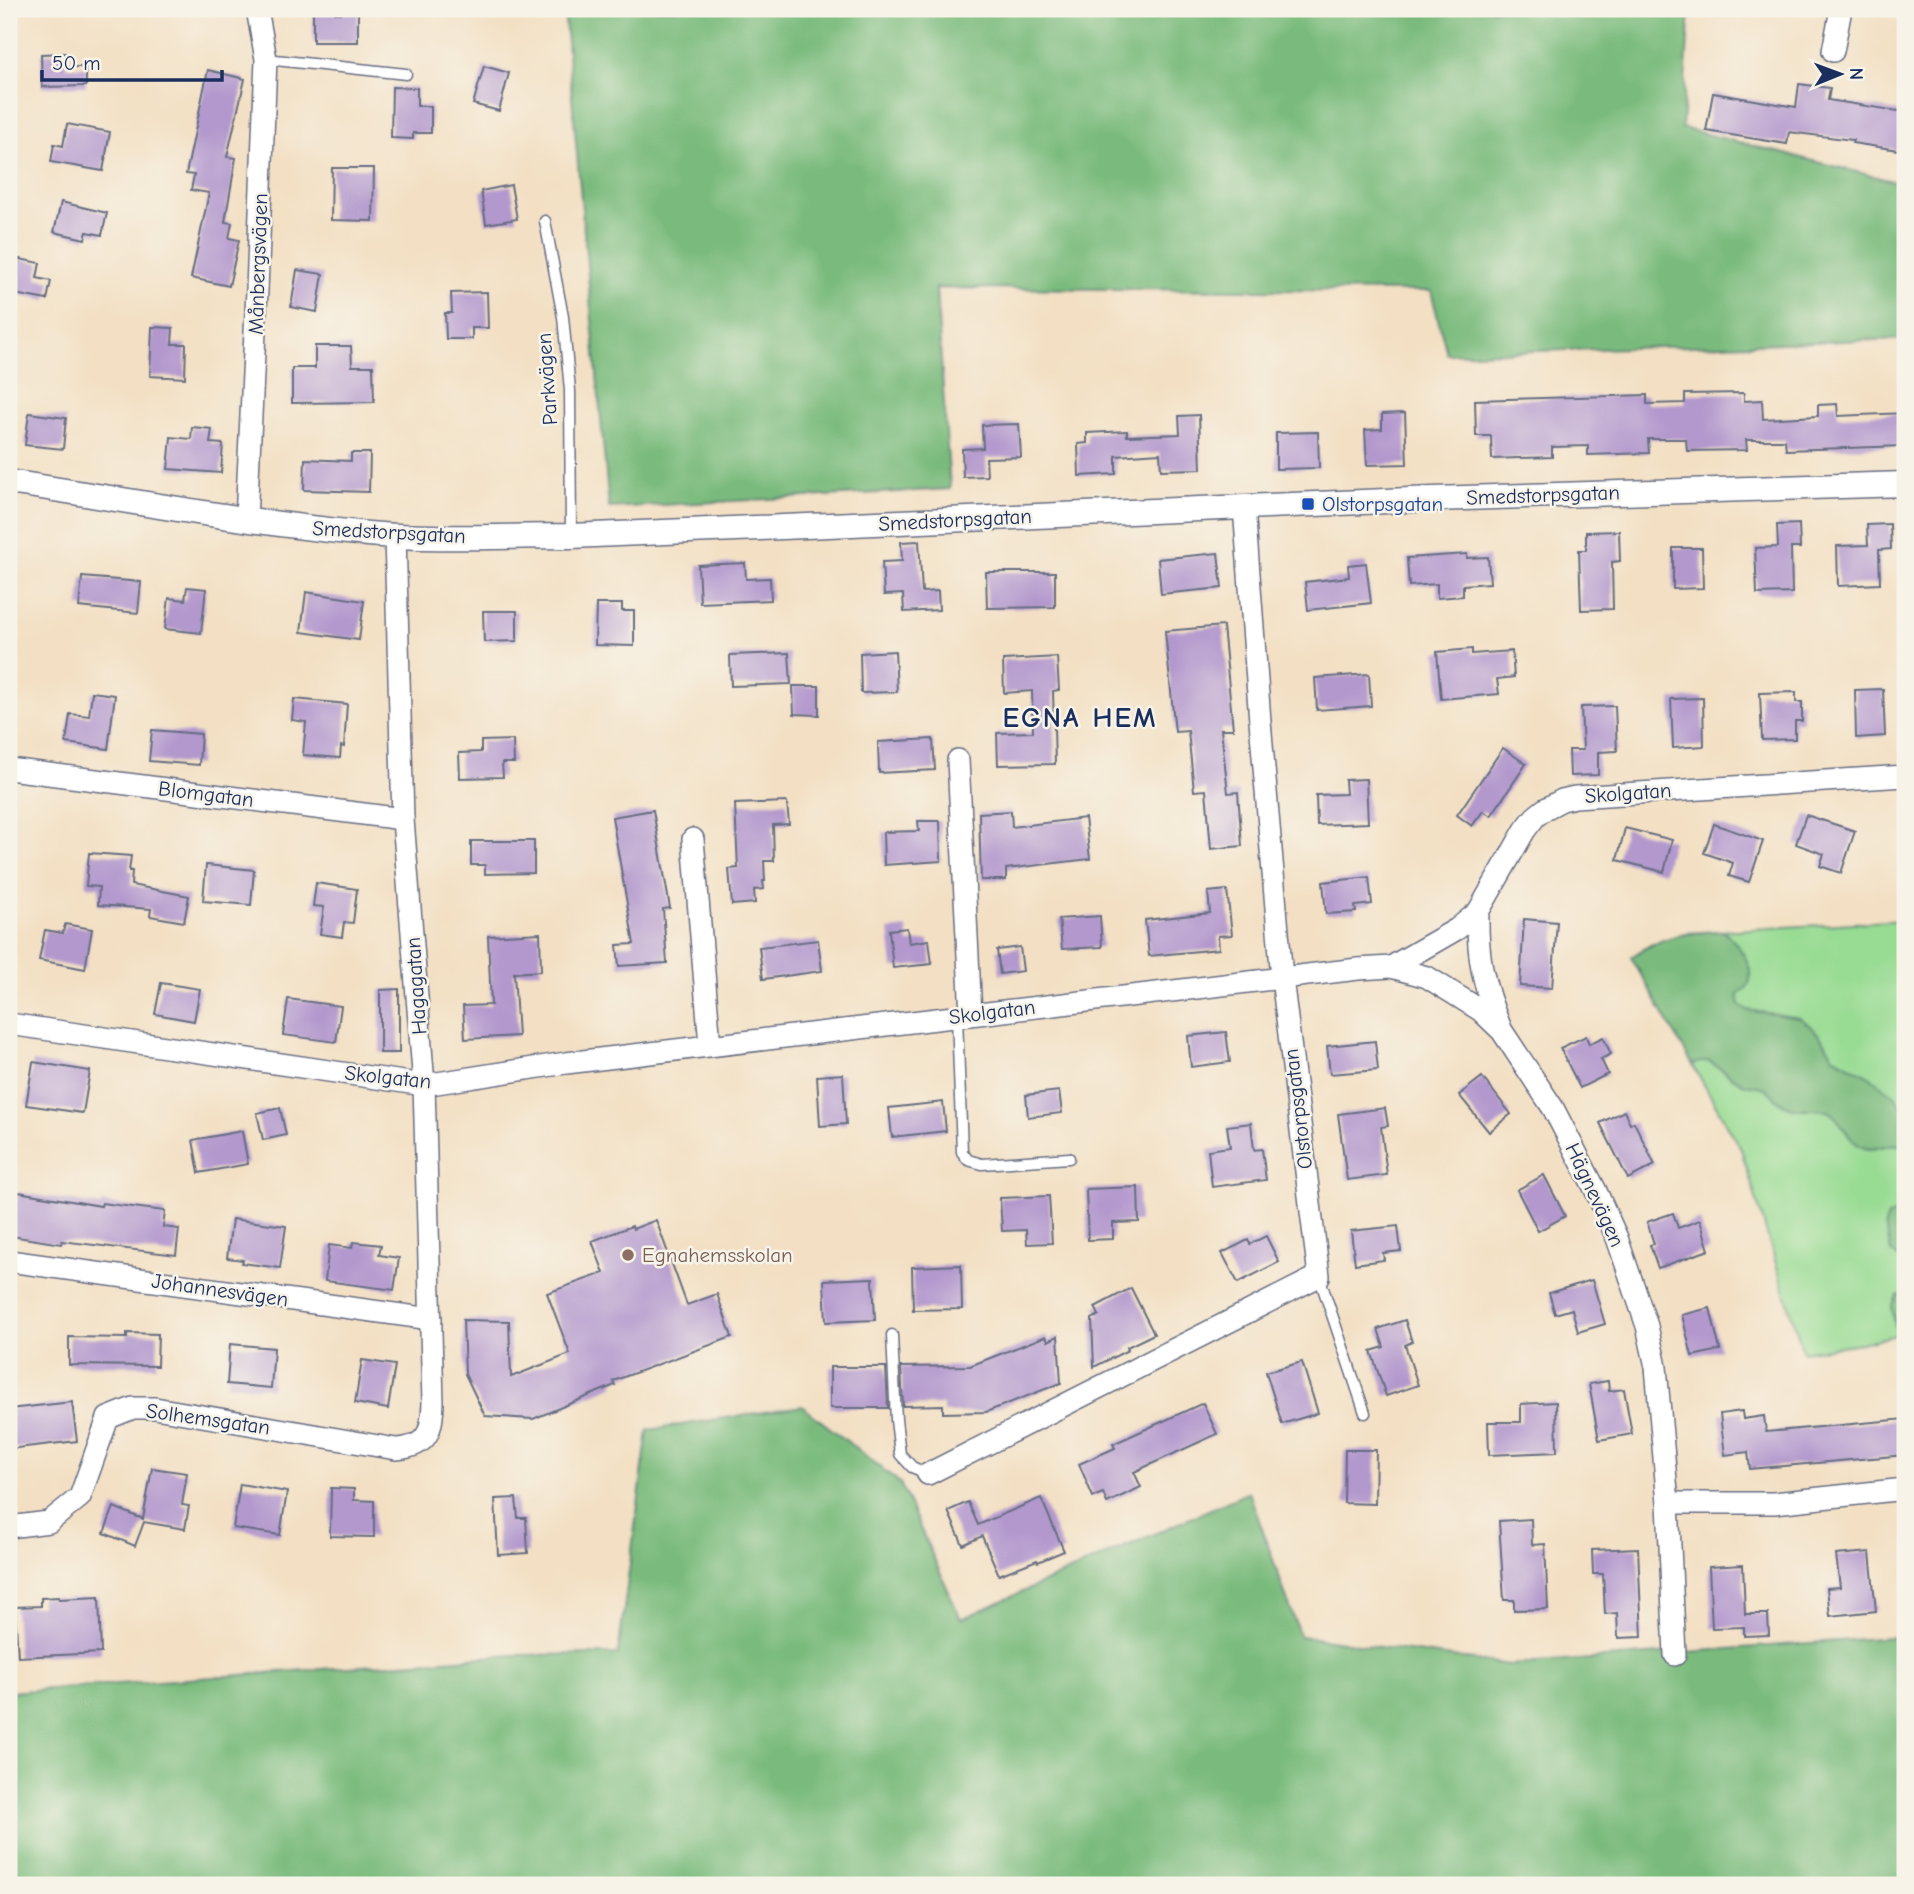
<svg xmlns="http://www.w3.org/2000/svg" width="1914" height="1894" font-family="'Comic Neue',sans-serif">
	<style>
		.green { fill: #98db93; stroke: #5a8578; stroke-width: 2 }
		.forest { fill: #7abb7d; stroke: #4a756e; stroke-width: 2 }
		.building { fill: #b298cd }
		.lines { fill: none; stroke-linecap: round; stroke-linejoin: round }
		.service-casing { stroke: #676d82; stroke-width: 13 }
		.minor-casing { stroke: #676d82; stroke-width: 24 }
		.tertiary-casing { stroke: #676d82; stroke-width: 27 }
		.service { stroke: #fff; stroke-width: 10 }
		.minor { stroke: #fff; stroke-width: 21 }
		.tertiary { stroke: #fff; stroke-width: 24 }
		.transit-dot { fill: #1a4fb4; stroke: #f7f3e8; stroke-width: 2.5 }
		.education-dot { fill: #8d6e63; stroke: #f7f3e8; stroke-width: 2.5 }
		.labels { text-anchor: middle; stroke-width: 5; stroke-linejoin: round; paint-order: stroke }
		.street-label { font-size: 21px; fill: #1b2f5e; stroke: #f7f3e8 }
		.transit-label { font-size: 21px; fill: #164399; stroke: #f7f3e8; text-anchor: start }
		.education-label { font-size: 21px; fill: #785e54; stroke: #f7f3e8; text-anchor: start }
		.district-label { font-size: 28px; font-weight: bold; letter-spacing: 2px; fill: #1b2f5e; stroke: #f7f3e8 }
	</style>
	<rect width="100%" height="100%" fill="#f7f3e8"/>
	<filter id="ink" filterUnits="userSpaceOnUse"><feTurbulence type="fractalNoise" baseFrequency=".0143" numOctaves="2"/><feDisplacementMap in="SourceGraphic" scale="14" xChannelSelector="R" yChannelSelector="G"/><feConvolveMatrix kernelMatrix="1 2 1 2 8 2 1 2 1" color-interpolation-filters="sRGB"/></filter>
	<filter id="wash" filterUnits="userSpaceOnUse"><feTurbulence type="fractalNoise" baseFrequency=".00686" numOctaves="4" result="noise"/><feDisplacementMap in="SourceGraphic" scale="28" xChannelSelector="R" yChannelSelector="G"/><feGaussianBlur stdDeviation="1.57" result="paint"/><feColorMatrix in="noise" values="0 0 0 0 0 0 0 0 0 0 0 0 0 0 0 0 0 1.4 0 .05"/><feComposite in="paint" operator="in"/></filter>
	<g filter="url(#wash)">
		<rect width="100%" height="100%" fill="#f3e0c4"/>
		<path class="green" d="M1905 920V1333L1861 1343 1803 1352 1741 1149 1631 957 1650 945 1684 933Z"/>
		<g class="forest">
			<path d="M564 9H1690L1682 128 1905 184V339L1447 354 1431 291 936 288 950 489 609 508Z"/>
			<path d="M1723 931C1736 941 1759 969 1747 987 1745 990 1741 992 1738 994L1740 1005 1747 1010 1800 1018 1811 1026 1825 1042 1833 1056 1866 1074 1892 1093 1905 1110V1158L1903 1147C1889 1139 1877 1154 1862 1147 1846 1140 1843 1120 1829 1112 1819 1106 1803 1111 1792 1108 1780 1105 1775 1096 1766 1089 1760 1085 1752 1086 1745 1084 1732 1078 1721 1068 1708 1061L1692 1064 1631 957C1664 935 1683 933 1723 931Z"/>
			<path d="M1905 1209V1260L1897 1257 1891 1252 1885 1225 1888 1217Z"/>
			<path d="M1905 1293V1333L1897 1335 1892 1307 1897 1296Z"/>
			<path d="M802 1406 900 1483 961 1619 1249 1492 1300 1636 1510 1665 1905 1636V1885H9V1692L512 1655 618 1654 648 1430Z"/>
		</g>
		<g id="blocks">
			<g class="building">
				<path d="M313 9H335V13H358V42H313Z"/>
				<path d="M65 53 66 67H86V86L42 87 41 54Z"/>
				<path d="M484 66 509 73 499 111 473 104Z"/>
				<path d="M208 70 245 79 227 157 236 158 225 222 232 223 229 238 239 240 229 286 191 278 209 193 191 190 194 175 186 174Z"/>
				<path d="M1799 84 1830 88 1828 100 1905 112V151L1852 143 1853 140 1789 132 1787 144 1706 131 1713 93 1796 107Z"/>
				<path d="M392 87 417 88V106H431V133H413V139L391 138Z"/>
				<path d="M67 124 110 132 103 171 51 162 54 144 63 146Z"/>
				<path d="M332 168H374L373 221 331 220Z"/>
				<path d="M511 185 517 219 486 224 481 191Z"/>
				<path d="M61 202 107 213 102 235 87 232 85 239 54 232Z"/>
				<path d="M9 257 40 263 37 278 51 281 47 300 9 293Z"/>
				<path d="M297 270 323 274 317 312 291 307Z"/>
				<path d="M487 292 488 328H472V339H446L445 313H452L451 293Z"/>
				<path d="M152 327 173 328 172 344H186L185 378 150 376Z"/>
				<path d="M315 346H351L352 366H373L374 402 292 403V368H315Z"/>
				<path d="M1744 393V401L1762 400 1763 419 1818 416V405L1837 404 1838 416 1905 413V446L1786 450 1785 440H1746L1747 450 1687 451 1686 439H1648L1649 453 1588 455V446L1552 447V457L1492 459 1491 436H1476L1475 400 1647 395V404L1685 403V394Z"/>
				<path d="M29 413 66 418 63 449 25 445Z"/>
				<path d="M1405 413 1407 464 1367 465 1365 430 1382 429V414Z"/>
				<path d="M1199 415 1201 469 1161 470 1160 453 1116 456V474L1079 476 1078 444 1087 443V433L1127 431V436L1180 434 1179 416Z"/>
				<path d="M1019 424 1021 457 986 458 987 476 963 477 962 449 983 448 982 425Z"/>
				<path d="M192 427 212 429 210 443 223 444 221 473 168 469 171 437 191 439Z"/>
				<path d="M1318 432 1319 468 1276 469V433Z"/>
				<path d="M351 453H370L369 492 304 490 305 459 351 461Z"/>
				<path d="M1799 524 1800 548H1791L1792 593 1757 594 1755 548 1778 547 1777 525Z"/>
				<path d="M1890 524 1891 549 1879 550 1880 584 1838 586 1837 546 1868 545 1867 525Z"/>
				<path d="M1619 531 1620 561 1612 562 1613 609 1581 610 1579 550H1586V532Z"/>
				<path d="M919 541 922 592 938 591 939 610 904 612 903 594 884 595 882 562 902 561 901 542Z"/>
				<path d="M1673 548H1702L1703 588 1673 589Z"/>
				<path d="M1218 553 1222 588 1161 594 1158 559Z"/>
				<path d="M1467 554V558L1488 557 1490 583 1463 585V596L1437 598V584L1409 586 1407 558Z"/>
				<path d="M745 563 746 579 770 578 771 600 700 603 698 565Z"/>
				<path d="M1366 563 1371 603 1308 610 1305 582 1349 577 1348 565Z"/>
				<path d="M986 572H1055V607L987 608Z"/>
				<path d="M82 577 141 582 138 613 79 607Z"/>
				<path d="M187 587 206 589 201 633 165 629 169 598 185 600Z"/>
				<path d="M306 592 364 601 359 640 301 632Z"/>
				<path d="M596 604H622V611H634V646L595 645Z"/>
				<path d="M483 611H517V641L484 642Z"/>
				<path d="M1223 626 1233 729H1221L1228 793 1238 792 1242 846 1211 849 1206 790 1194 791 1188 731 1175 732 1165 631Z"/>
				<path d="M1472 649V654L1512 651 1514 677 1497 679 1499 694 1441 699 1437 652Z"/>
				<path d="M895 651 897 692 861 693 860 653Z"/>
				<path d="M789 653 791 684 731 686 730 655Z"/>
				<path d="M1057 657 1059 690 1053 691 1055 764 998 765 997 733 1033 732 1032 691 1004 693 1003 660Z"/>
				<path d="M1369 674 1371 706 1317 710 1315 678Z"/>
				<path d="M793 686H819V715L794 714Z"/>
				<path d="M1883 689 1885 736 1856 738 1855 690Z"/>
				<path d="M92 692 115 695 108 749 66 743 70 714 89 716Z"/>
				<path d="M1796 692V702H1802V721H1795V739L1762 740 1760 693Z"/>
				<path d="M1703 698 1704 746 1673 748 1671 699Z"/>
				<path d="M294 699 347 704 344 747 341 746 340 758 303 755 306 722 292 720Z"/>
				<path d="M1615 706 1617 751 1598 752V775L1570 776 1569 750H1583L1581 707Z"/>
				<path d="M152 730 201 734 199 765 149 761Z"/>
				<path d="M933 739 935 770 879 773 878 742Z"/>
				<path d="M513 740 514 763H502L503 777 460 778 459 753 481 752V741Z"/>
				<path d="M1503 748 1526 764 1491 816 1483 811 1472 826 1457 815Z"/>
				<path d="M1366 779 1368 823 1317 825 1316 795 1346 794 1345 780Z"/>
				<path d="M787 802 789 824 773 825 774 861H764L765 881H763L764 889 754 890 755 903 732 905 729 869 738 868 735 804Z"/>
				<path d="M653 810 670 908 663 909 667 963 619 966 617 945 634 944 612 817Z"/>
				<path d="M1011 811 1012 827 1085 818 1090 859 1006 869V880H981L979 813Z"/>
				<path d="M1806 815 1855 831 1841 873 1820 866 1824 854 1796 844Z"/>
				<path d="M918 821H940L941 861 884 865 883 832 919 831Z"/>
				<path d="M1714 824 1763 841 1749 882 1729 876 1733 863 1704 853Z"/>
				<path d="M1625 828 1672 840 1664 872 1617 860Z"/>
				<path d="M471 841H534V873L485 874V865H471Z"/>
				<path d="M89 853 131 856 129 871H132L131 885 189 896 184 922 150 916 151 909 98 905 99 887 86 886Z"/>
				<path d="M206 865 254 870 251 905 203 901Z"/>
				<path d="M1369 877 1372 904 1355 906 1356 912 1326 914 1323 882Z"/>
				<path d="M316 883 357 889 353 923 344 922 342 937 320 934 324 907 313 906Z"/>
				<path d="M1227 890 1232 935 1218 936 1219 949 1149 956 1145 920 1210 913 1208 892Z"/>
				<path d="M1100 916 1102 947 1062 949 1059 919Z"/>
				<path d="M1524 919 1557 922 1552 988 1520 986Z"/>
				<path d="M65 924 92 929 85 969 39 960 45 930 63 933Z"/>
				<path d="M907 928 909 943 929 940 932 964 893 968 889 930Z"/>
				<path d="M540 933 541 971 514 973 518 1036 465 1039 463 1006 491 1005 488 936Z"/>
				<path d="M818 940 822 971 763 979 759 947Z"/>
				<path d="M1020 947 1023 971 1000 974 997 950Z"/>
				<path d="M161 983 200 989 194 1021 155 1014Z"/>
				<path d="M399 989V1053H380V990Z"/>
				<path d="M288 999 341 1006 336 1042 283 1035Z"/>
				<path d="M1226 1032 1230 1062 1191 1067 1188 1036Z"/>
				<path d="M1586 1036 1589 1044 1603 1037 1611 1054 1601 1059 1608 1074 1580 1088 1560 1048Z"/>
				<path d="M1375 1041 1378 1070 1330 1074 1327 1046Z"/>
				<path d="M33 1062 90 1071 83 1113 26 1105Z"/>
				<path d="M843 1074 846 1124 820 1126 817 1076Z"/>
				<path d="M1482 1077 1511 1114 1489 1132 1459 1095Z"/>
				<path d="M1059 1091 1062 1113 1028 1117 1026 1095Z"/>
				<path d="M943 1102 946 1131 892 1137 889 1108Z"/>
				<path d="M280 1108 286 1135 263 1140 257 1113Z"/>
				<path d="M1385 1108 1388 1126 1381 1127 1387 1175 1347 1180 1338 1114Z"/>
				<path d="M1624 1111 1630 1124 1634 1122 1655 1165 1628 1179 1600 1123Z"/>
				<path d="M1251 1123 1254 1150 1262 1149 1266 1180 1212 1187 1208 1150 1230 1147 1227 1126Z"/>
				<path d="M242 1131 248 1164 199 1173 193 1140Z"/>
				<path d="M1544 1175 1565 1216 1538 1231 1517 1190Z"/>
				<path d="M1138 1187 1139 1222 1113 1223V1239L1088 1240 1086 1189Z"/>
				<path d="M18 1192 101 1206 102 1203 165 1211 163 1227 179 1229 176 1255 62 1241 61 1244 11 1236Z"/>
				<path d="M1049 1196 1052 1243 1027 1244 1026 1230 1002 1231 1000 1198Z"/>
				<path d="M1673 1213 1678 1228 1700 1220 1709 1250 1658 1268 1650 1245 1654 1244 1647 1222Z"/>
				<path d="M232 1219 286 1226 280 1268 242 1263 243 1260 227 1258Z"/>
				<path d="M656 1220 687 1305 717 1294 732 1337 613 1381 615 1385 533 1419 485 1416 465 1374 463 1320 509 1321 511 1377 570 1354 547 1293 604 1273 592 1241 632 1226 633 1229Z"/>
				<path d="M1398 1226 1401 1251 1383 1253 1384 1260 1355 1264 1351 1231Z"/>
				<path d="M1266 1236 1279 1262 1238 1283 1222 1253 1248 1240 1250 1244Z"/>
				<path d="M353 1242 381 1245 379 1255 399 1258 394 1290 325 1281 329 1245 352 1248Z"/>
				<path d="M961 1265 962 1309 913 1310 912 1267Z"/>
				<path d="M873 1278 875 1320 826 1322 824 1280Z"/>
				<path d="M1592 1280 1605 1324 1578 1332 1572 1309 1555 1314 1549 1293Z"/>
				<path d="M1131 1288 1154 1334 1127 1347 1128 1350 1094 1367 1092 1319 1099 1315 1095 1307Z"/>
				<path d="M1710 1308 1720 1350 1692 1356 1682 1315Z"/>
				<path d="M1405 1320 1412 1342 1405 1345 1418 1385 1386 1396 1371 1351 1384 1347 1378 1329Z"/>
				<path d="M127 1333 158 1334 157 1366 69 1365V1337L127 1338Z"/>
				<path d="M1046 1336 1048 1341 1058 1336 1061 1383 986 1412 943 1413V1405L903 1406 901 1367 970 1366Z"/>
				<path d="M230 1344 274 1348 271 1388 227 1384Z"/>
				<path d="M362 1360 395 1365 388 1409 355 1403Z"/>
				<path d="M1302 1362 1318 1413 1282 1424 1266 1372Z"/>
				<path d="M830 1367H886L888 1408H830Z"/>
				<path d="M1608 1381 1609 1391 1624 1389 1632 1434 1599 1440 1589 1384Z"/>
				<path d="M72 1402 77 1441 9 1449V1409Z"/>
				<path d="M1556 1402 1557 1452 1489 1455 1488 1422H1521V1404Z"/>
				<path d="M1203 1403 1217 1434 1134 1472 1141 1487 1107 1503 1103 1493 1093 1497 1079 1464 1115 1448 1113 1444Z"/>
				<path d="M1742 1411 1743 1419 1764 1416 1766 1432 1905 1419V1455L1750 1469 1748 1452 1725 1455 1720 1414Z"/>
				<path d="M1345 1450H1376L1375 1504 1344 1503Z"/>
				<path d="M152 1468 187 1473 182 1505 189 1506 185 1529 144 1522 135 1546 104 1533 114 1507 143 1519Z"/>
				<path d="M240 1484 287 1492 280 1535 233 1528Z"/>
				<path d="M331 1488 354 1489V1500L374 1501V1537L330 1536Z"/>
				<path d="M516 1498 518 1518H526L528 1553 498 1555 495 1499Z"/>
				<path d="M1041 1498 1064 1551 1038 1562 1037 1560 999 1575 982 1536 963 1545 948 1511 968 1502 978 1525Z"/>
				<path d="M1531 1519 1532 1545 1545 1544 1548 1609 1514 1610V1600H1504L1499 1521Z"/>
				<path d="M1638 1548 1642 1637 1618 1638 1617 1613 1605 1614 1603 1574H1593L1592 1550Z"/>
				<path d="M1870 1552 1876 1611 1830 1616 1827 1588 1840 1587 1836 1555Z"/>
				<path d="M1743 1565 1745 1614H1768L1769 1635 1744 1636V1627L1712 1628 1709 1567Z"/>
				<path d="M59 1597V1599L99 1597 101 1653 18 1657 15 1607 41 1606V1598Z"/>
			</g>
		</g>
	</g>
	<g filter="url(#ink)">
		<use href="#blocks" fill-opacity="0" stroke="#676d82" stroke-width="2"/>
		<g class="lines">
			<g class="service-casing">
				<g id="service">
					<path d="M266 59 406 74"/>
					<path d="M545 221 563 317 570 390 571 536"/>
					<path d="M957 1017 962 1152 968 1160 982 1164 1069 1158"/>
					<path d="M1319 1276 1365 1413"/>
					<path d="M892 1335 896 1420 900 1454 912 1467 928 1474"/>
				</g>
			</g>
			<g class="minor-casing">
				<g id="minor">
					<path d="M1833 51 1841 9"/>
					<path d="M246 520 257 290 266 59 257 9"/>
					<path d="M958 760 971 1015"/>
					<path d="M9 769 403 819"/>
					<path d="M693 839 710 1045"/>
					<path d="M1478 912C1477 955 1483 986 1500 1026"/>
					<path d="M1391 967 1427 977 1480 1010 1502 1031 1553 1108 1595 1189 1617 1238 1647 1326 1656 1367 1668 1503H1774L1905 1489"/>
					<path d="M9 1024 424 1085 566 1063 1358 969 1391 967 1457 929 1478 912 1525 830 1535 817 1545 809 1562 800 1575 797 1905 776"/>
					<path d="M9 1261 431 1319"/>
					<path d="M928 1474 1319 1276 1282 978 1260 721 1244 507"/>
					<path d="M1668 1503 1675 1655"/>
					<path d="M9 1527 49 1522 80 1497 108 1418 133 1408H155L396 1449C429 1447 432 1430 433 1402L424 1085 403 819 395 536"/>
				</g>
			</g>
			<g class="tertiary-casing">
				<path id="tertiary" d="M9 482C128 500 247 523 368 534 435 540 504 536 571 536L1433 499 1905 484"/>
			</g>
			<use href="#service" class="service"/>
			<use href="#minor" class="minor"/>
			<use href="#tertiary" class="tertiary"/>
		</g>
	</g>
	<rect class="transit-dot" x="1301" y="497" width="14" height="14" rx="3.5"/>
	<circle class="education-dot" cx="628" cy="1255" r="7"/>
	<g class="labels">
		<g class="street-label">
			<text transform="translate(258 264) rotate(-88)" y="7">Månbergsvägen</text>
			<text transform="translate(547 379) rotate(-94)" y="7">Parkvägen</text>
			<text transform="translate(1543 495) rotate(-2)" y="7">Smedstorpsgatan</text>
			<text transform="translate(955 520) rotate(-3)" y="7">Smedstorpsgatan</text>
			<text transform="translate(389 532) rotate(3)" y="7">Smedstorpsgatan</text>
			<text transform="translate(1628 793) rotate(-4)" y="7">Skolgatan</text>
			<text transform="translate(206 794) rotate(7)" y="7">Blomgatan</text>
			<text transform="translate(416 986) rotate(-94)" y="7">Hagagatan</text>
			<text transform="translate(992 1012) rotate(-7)" y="7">Skolgatan</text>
			<text transform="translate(388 1077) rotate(6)" y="7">Skolgatan</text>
			<text transform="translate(1298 1109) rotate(-97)" y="7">Olstorpsgatan</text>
			<text transform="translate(1595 1195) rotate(65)" y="7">Hägnevägen</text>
			<text transform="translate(220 1290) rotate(8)" y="7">Johannesvägen</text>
			<text transform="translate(208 1419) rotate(8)" y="7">Solhemsgatan</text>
		</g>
		<g class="transit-label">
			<text x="1322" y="511">Olstorpsgatan</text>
		</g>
		<g class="education-label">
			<text x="642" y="1262">Egnahemsskolan</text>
		</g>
		<g class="district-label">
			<text x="1080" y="727">EGNA HEM</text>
		</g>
	</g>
	<rect width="1914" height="1894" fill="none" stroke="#f7f3e8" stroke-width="35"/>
	<g transform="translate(1840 74) rotate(89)" stroke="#f7f3e8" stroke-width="5" paint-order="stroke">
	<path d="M0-5L12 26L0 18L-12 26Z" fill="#1b2f5e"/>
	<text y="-10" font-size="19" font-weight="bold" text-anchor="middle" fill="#1b2f5e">N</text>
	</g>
	<path d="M42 70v10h180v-10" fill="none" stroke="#1b2f5e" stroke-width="3.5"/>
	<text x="52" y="70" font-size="21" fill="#1b2f5e" stroke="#f7f3e8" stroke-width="5" paint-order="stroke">50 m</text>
</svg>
